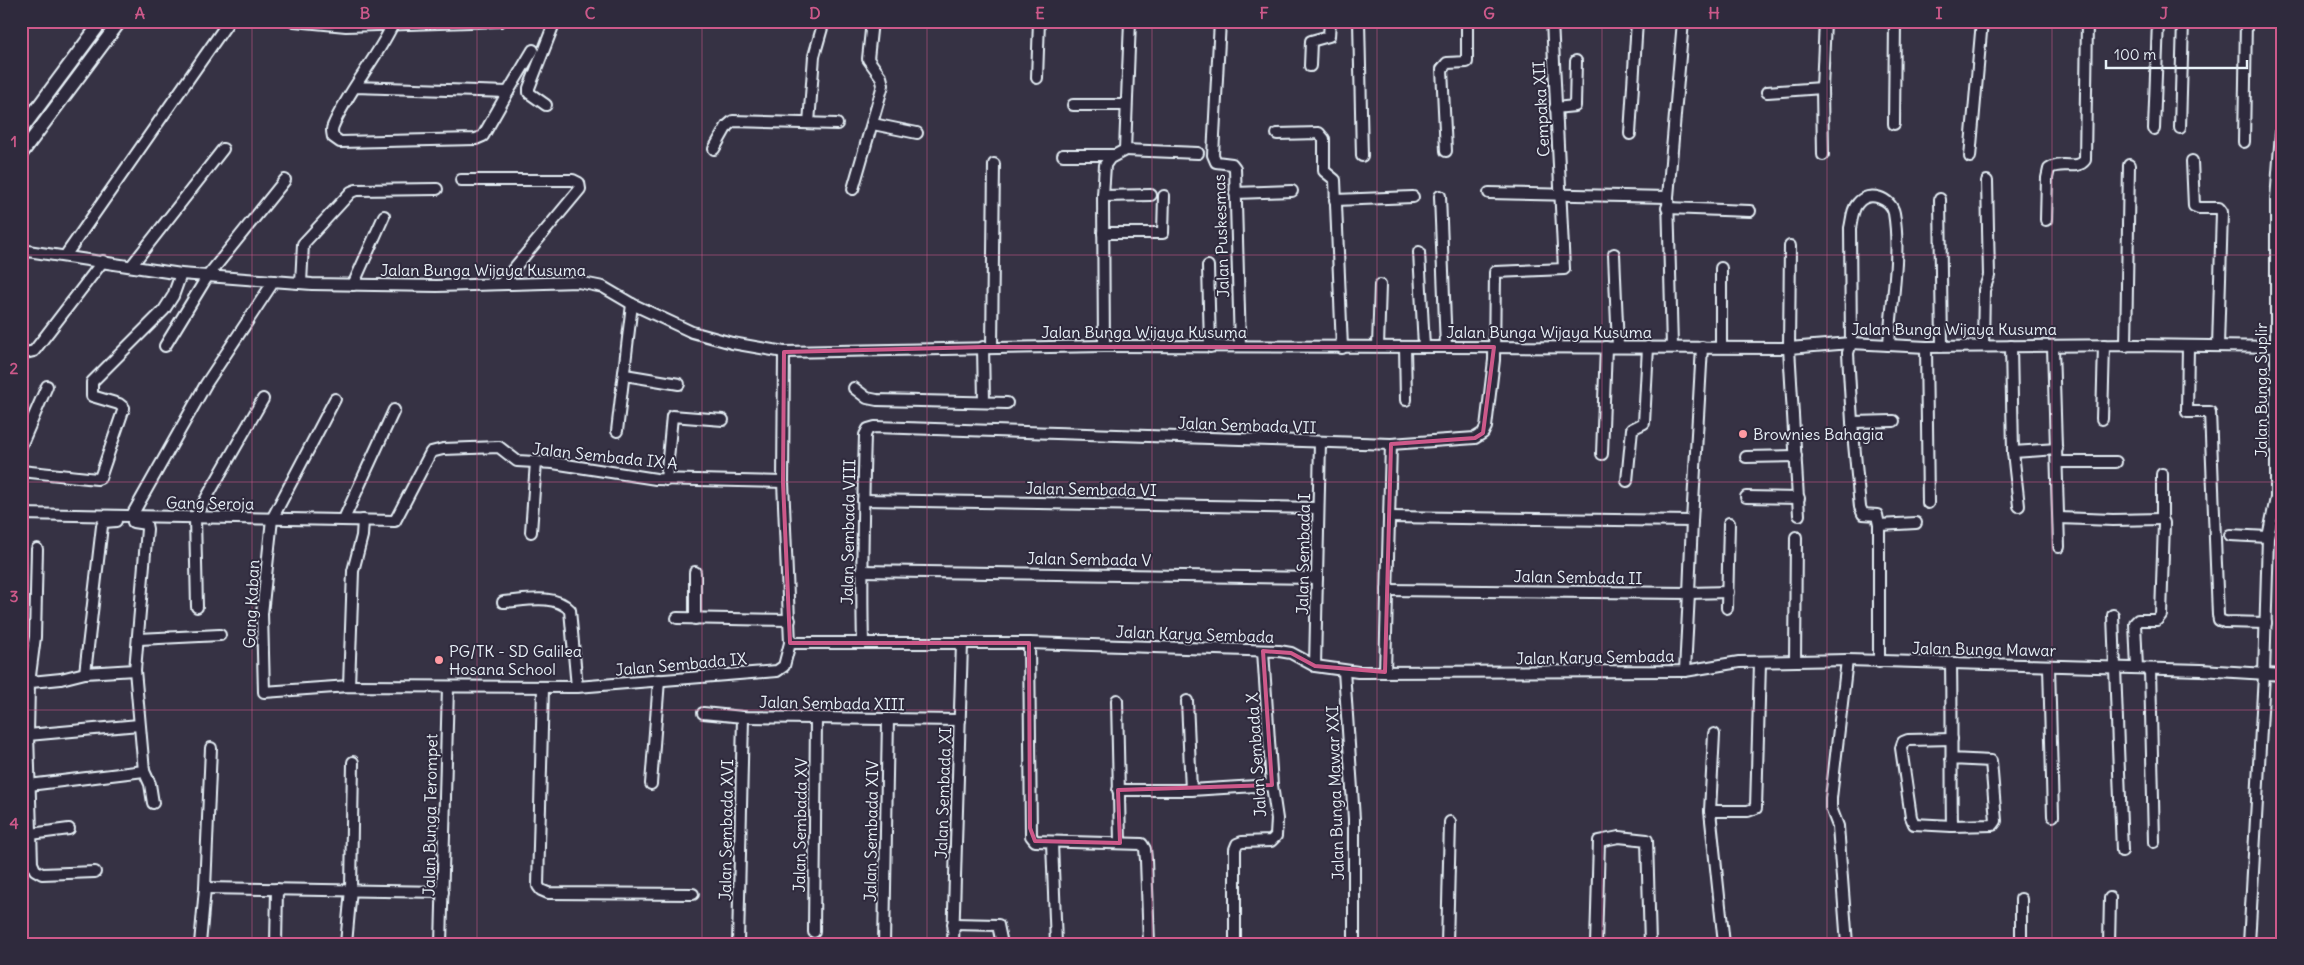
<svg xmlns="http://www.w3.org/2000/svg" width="2304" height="965" font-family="Delius,sans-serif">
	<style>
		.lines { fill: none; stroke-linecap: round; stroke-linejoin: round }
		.minor-casing { stroke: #e8f1f8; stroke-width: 14 }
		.major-casing { stroke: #e8f1f8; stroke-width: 16 }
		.minor { stroke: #2f2a3d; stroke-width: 10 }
		.major { stroke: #2f2a3d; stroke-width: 12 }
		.marked { fill: none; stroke: #cd598a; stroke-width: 4; stroke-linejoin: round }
		.grid { fill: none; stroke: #cd598a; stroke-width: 1; stroke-opacity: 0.55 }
		.poi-dot { fill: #ff9aa2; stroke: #2f2a3d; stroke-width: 2 }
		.labels { text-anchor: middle; stroke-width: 4; stroke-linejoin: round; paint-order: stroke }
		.street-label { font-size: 16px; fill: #e8f1f8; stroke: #2f2a3d }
		.poi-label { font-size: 16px; fill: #e8f1f8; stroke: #2f2a3d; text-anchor: start }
		.neatline { fill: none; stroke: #cd598a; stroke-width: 2 }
		.grid-label { font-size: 16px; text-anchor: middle; font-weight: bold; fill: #cd598a }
	</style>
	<rect width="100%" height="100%" fill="#363244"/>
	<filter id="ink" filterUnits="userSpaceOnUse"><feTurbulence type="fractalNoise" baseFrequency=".02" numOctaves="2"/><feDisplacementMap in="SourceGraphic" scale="10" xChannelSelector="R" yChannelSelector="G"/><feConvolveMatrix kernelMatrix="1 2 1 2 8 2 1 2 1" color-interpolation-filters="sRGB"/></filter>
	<g filter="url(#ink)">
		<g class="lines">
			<g class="minor-casing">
				<g id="minor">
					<path d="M294 21 346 26 501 21"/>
					<path d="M1220 21 1213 155 1216 162 1232 164 1235 168 1240 346"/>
					<path d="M1359 21 1362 156"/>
					<path d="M1310 66 1311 41 1329 36 1330 21"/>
					<path d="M1037 78 1039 21"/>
					<path d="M355 87 508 92 483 136 476 139 340 142 333 137C332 133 331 130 333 126 348 91 375 61 392 26"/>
					<path d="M508 92 533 50"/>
					<path d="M1767 92 1822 88"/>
					<path d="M546 105 529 93V88L555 21"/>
					<path d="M1073 105H1126"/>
					<path d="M1555 108 1575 106 1576 61"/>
					<path d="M809 123 814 56 824 21"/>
					<path d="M873 124 917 133"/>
					<path d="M1894 124 1895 21"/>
					<path d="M2180 128 2183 21"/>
					<path d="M2154 129 2158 21"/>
					<path d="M1277 134 1319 133 1324 139V171L1335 180 1342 348"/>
					<path d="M1630 134 1637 21"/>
					<path d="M2244 142 2246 21"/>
					<path d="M714 149 727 126 733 121 837 124"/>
					<path d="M1125 150 1198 153"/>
					<path d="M1446 151 1442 69 1447 63 1467 62V21"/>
					<path d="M1063 155H1115"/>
					<path d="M1823 155 1822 88 1825 21"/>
					<path d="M1970 157 1982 21"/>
					<path d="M2192 161 2194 206 2199 208H2219L2222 212 2218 346"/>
					<path d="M461 180H573L579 183 580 189 501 284"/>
					<path d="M853 189 883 85 881 77 868 59 872 21"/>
					<path d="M1235 193 1292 191"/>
					<path d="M1489 193 1668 197"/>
					<path d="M1103 196 1151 195"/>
					<path d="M1440 196 1446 347"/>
					<path d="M1940 199 1942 346"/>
					<path d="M1335 200 1413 197"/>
					<path d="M1667 208 1750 211"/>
					<path d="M2046 220 2047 178 2049 169C2061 160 2077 171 2085 160L2087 21"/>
					<path d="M1103 233H1163L1164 196"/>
					<path d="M1790 246 1789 348 1799 515"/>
					<path d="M21 250 181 274 312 284 437 286 578 282 603 287 632 304 692 332 732 343 784 352 1104 346 1789 348 1851 343 1926 347 2136 345 2283 347"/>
					<path d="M1419 252 1424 347"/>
					<path d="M1614 254 1618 347"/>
					<path d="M65 256 229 21"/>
					<path d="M132 265 223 149"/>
					<path d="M1208 266 1210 347"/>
					<path d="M1721 268V347"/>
					<path d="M301 283 303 244 351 192 356 190 437 189"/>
					<path d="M353 285 384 216"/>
					<path d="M165 346 207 277 285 180"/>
					<path d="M1104 346 1103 196 1105 165 1110 158 1125 150 1130 21"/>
					<path d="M1378 346 1380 285"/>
					<path d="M1983 346 1984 290 1989 276 1987 181"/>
					<path d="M2011 346 2013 452 2019 506"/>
					<path d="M2126 346 2129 165"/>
					<path d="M2188 346 2187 412H2210L2218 615 2219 620 2225 622 2266 623"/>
					<path d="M983 347 984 401"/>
					<path d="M992 347 994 164"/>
					<path d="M1405 347 1406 400"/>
					<path d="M1672 347 1668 197 1683 21"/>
					<path d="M1926 347 1928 503"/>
					<path d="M2053 347 2059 547"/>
					<path d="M21 354 34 351 103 261"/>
					<path d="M625 375 679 384"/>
					<path d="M854 388 867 398 877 400 1007 403"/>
					<path d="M335 399 272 519 262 614 264 692 349 686 577 687 777 671 784 666 790 643 783 482 784 352"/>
					<path d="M2102 419 2104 345"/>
					<path d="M1852 422 1894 421"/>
					<path d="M617 431 632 304"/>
					<path d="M21 446 47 386"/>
					<path d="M2013 452 2057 449"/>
					<path d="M1602 454 1606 347"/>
					<path d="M1746 457 1796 456"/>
					<path d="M2057 462H2116"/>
					<path d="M21 471 97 479 100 478 124 408 119 404 92 396V382L164 310 173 296 181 274"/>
					<path d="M666 480 672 416 723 420"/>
					<path d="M1627 481 1632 429 1644 423 1648 347"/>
					<path d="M1746 497 1799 498"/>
					<path d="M863 500 1318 508"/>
					<path d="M21 514 395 521 431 452 443 449 499 447 517 461 553 463 656 479 783 482"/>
					<path d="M131 517 206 384 274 281"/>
					<path d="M1389 517 1692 521 1689 593 1728 592"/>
					<path d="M2059 518 2113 520 2162 519"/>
					<path d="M344 519 394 410"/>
					<path d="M1692 521 1702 347"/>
					<path d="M133 522 146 524 147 529 135 670 144 771 150 784 153 803"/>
					<path d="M1879 525 1916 523"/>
					<path d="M531 532 536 462"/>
					<path d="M2230 535 2268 537"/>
					<path d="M37 549 35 637 29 683 28 735 32 863 35 870 42 874 95 872"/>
					<path d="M861 571 1317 578"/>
					<path d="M695 572V619"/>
					<path d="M1387 590 1689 593 1685 671"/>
					<path d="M503 602C524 601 554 593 570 610L577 687"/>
					<path d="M197 607 195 518 263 399"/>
					<path d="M1727 608 1729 523"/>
					<path d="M2113 615 2122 851"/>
					<path d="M677 618 790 620"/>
					<path d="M139 639 220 635"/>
					<path d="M790 643H1029L1279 651 1291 653 1315 666 1358 672 1685 671 1739 662 1847 660 2201 670 2283 675"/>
					<path d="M863 643C861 574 863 504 865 435L868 429 875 427 1391 444 1475 438 1483 433 1486 427 1494 360 1495 272 1564 269 1552 21"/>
					<path d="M1029 643 1031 836 1035 841 1142 844 1145 849 1146 860 1149 944"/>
					<path d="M1795 661 1796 537"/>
					<path d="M1879 662V525L1877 515 1863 514 1860 507 1852 422 1848 353 1851 343 1850 228C1852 220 1852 209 1858 203 1869 190 1891 198 1894 213 1901 254 1891 304 1889 345"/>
					<path d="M1315 666 1320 442"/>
					<path d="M2049 666 2053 816"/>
					<path d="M2137 668 2135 623 2138 620H2157L2161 615 2164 523 2162 519V474"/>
					<path d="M2150 669 2154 842"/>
					<path d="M1344 671 1354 819V944"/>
					<path d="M1385 672 1391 444"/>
					<path d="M85 673 102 526 104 522 116 521"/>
					<path d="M21 683 61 679 85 673 135 670"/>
					<path d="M349 686 353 571 362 536 363 520"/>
					<path d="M543 688 538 886 541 890 548 893 693 894"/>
					<path d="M1117 700 1120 843"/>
					<path d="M1187 701 1191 790"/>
					<path d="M703 713 743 717 960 720"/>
					<path d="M1714 734 1710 811 1724 944"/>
					<path d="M28 735 139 725"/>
					<path d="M1951 759 1991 761 1996 821 1993 825 1952 826C1951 772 1952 718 1951 664"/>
					<path d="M651 784 659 680"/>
					<path d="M29 785 144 771"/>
					<path d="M1118 790H1191L1272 785"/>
					<path d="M1710 811H1748L1756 808 1760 663"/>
					<path d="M1952 826 1914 824 1911 817 1901 748 1903 742 1908 740 1952 739"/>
					<path d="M31 834 69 829"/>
					<path d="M1052 843 1056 944"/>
					<path d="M205 888 443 892"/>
					<path d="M2021 899V944"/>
					<path d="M953 924 998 925 1002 944"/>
					<path d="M814 932 816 718"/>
					<path d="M200 944 205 888 211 748"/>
					<path d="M276 944 277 889"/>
					<path d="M346 944 351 889 353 762"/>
					<path d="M441 944 448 687"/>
					<path d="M738 944 743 717"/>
					<path d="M884 944 888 719"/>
					<path d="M953 944 962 643"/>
					<path d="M1235 944V849L1237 844 1242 842 1271 841 1276 836 1277 819 1272 785 1263 651"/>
					<path d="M1447 944 1450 822"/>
					<path d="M1596 944 1599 841 1619 837 1647 840 1650 944"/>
					<path d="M1847 944 1838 826 1831 808V798L1847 660"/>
					<path d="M2109 944 2110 898"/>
					<path d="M2249 944 2264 675 2268 537 2276 498V200L2283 105"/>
				</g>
			</g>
			<g class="major-casing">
				<g id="major">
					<path d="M21 130 102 21"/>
					<path d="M21 154 120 21"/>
				</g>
			</g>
			<use href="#minor" class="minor"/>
			<use href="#major" class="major"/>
		</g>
	</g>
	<path class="marked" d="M983 347H1494L1483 433 1475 438 1391 444 1385 672 1315 666 1291 653 1263 651 1272 785 1118 790 1120 843 1035 841 1030 828 1029 643H790L783 482 784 352Z"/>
	<path class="grid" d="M252 21V944M477 21V944M702 21V944M927 21V944M1152 21V944M1377 21V944M1602 21V944M1827 21V944M2052 21V944M21 255H2283M21 482H2283M21 710H2283"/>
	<g class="poi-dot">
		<circle cx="1743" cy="434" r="5"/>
		<circle cx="439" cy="660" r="5"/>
	</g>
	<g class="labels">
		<g class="street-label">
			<text transform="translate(1541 109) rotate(-93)" y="6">Cempaka XII</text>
			<text transform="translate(1221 236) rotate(-92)" y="6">Jalan Puskesmas</text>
			<text x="483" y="276">Jalan Bunga Wijaya Kusuma</text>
			<text x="1954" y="335">Jalan Bunga Wijaya Kusuma</text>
			<text x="1144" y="338">Jalan Bunga Wijaya Kusuma</text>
			<text x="1549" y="338">Jalan Bunga Wijaya Kusuma</text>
			<text transform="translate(2261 390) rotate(-90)" y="6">Jalan Bunga Suplir</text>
			<text transform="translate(1247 425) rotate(2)" y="6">Jalan Sembada VII</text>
			<text transform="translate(605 456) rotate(6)" y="6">Jalan Sembada IX A</text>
			<text transform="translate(1091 489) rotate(1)" y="6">Jalan Sembada VI</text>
			<text transform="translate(210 503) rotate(1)" y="6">Gang Seroja</text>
			<text transform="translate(848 532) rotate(-89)" y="6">Jalan Sembada VIII</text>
			<text transform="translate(1303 554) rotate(-89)" y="6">Jalan Sembada I</text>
			<text transform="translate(1089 559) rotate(1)" y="6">Jalan Sembada V</text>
			<text transform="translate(1578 577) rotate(1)" y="6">Jalan Sembada II</text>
			<text transform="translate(251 604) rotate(-87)" y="6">Gang Kaban</text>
			<text transform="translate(1195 634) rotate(2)" y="6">Jalan Karya Sembada</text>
			<text transform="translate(1984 649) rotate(1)" y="6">Jalan Bunga Mawar</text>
			<text transform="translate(1595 657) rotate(-1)" y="6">Jalan Karya Sembada</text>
			<text transform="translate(681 664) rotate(-5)" y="6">Jalan Sembada IX</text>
			<text transform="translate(832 703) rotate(1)" y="6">Jalan Sembada XIII</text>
			<text transform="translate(1256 755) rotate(-94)" y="6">Jalan Sembada X</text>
			<text transform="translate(943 793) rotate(-88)" y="6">Jalan Sembada XI</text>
			<text transform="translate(1335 793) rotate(-92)" y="6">Jalan Bunga Mawar XXI</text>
			<text transform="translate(430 815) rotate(-89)" y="6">Jalan Bunga Terompet</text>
			<text transform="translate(800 825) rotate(-89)" y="6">Jalan Sembada XV</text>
			<text transform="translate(726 830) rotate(-89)" y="6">Jalan Sembada XVI</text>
			<text transform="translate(871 831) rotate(-89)" y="6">Jalan Sembada XIV</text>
		</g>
		<g class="poi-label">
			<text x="1753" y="440">Brownies Bahagia</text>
			<text x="449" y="657">PG/TK - SD Galilea<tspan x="449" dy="18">Hosana School</tspan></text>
		</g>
	</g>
	<rect width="2304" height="965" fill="none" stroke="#2f2a3d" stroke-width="55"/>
	<path d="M2106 60v8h141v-8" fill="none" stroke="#e8f1f8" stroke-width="2.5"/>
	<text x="2114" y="60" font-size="15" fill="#e8f1f8" stroke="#2f2a3d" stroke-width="4" paint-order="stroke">100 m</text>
	<rect x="28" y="28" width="2248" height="910" class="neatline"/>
	<g class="grid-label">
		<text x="140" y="19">A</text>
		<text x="365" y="19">B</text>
		<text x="590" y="19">C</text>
		<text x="815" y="19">D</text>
		<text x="1040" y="19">E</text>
		<text x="1264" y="19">F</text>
		<text x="1489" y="19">G</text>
		<text x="1714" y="19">H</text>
		<text x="1939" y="19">I</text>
		<text x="2164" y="19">J</text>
		<text x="14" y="147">1</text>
		<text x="14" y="374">2</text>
		<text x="14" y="602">3</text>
		<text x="14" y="829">4</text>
	</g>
</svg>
